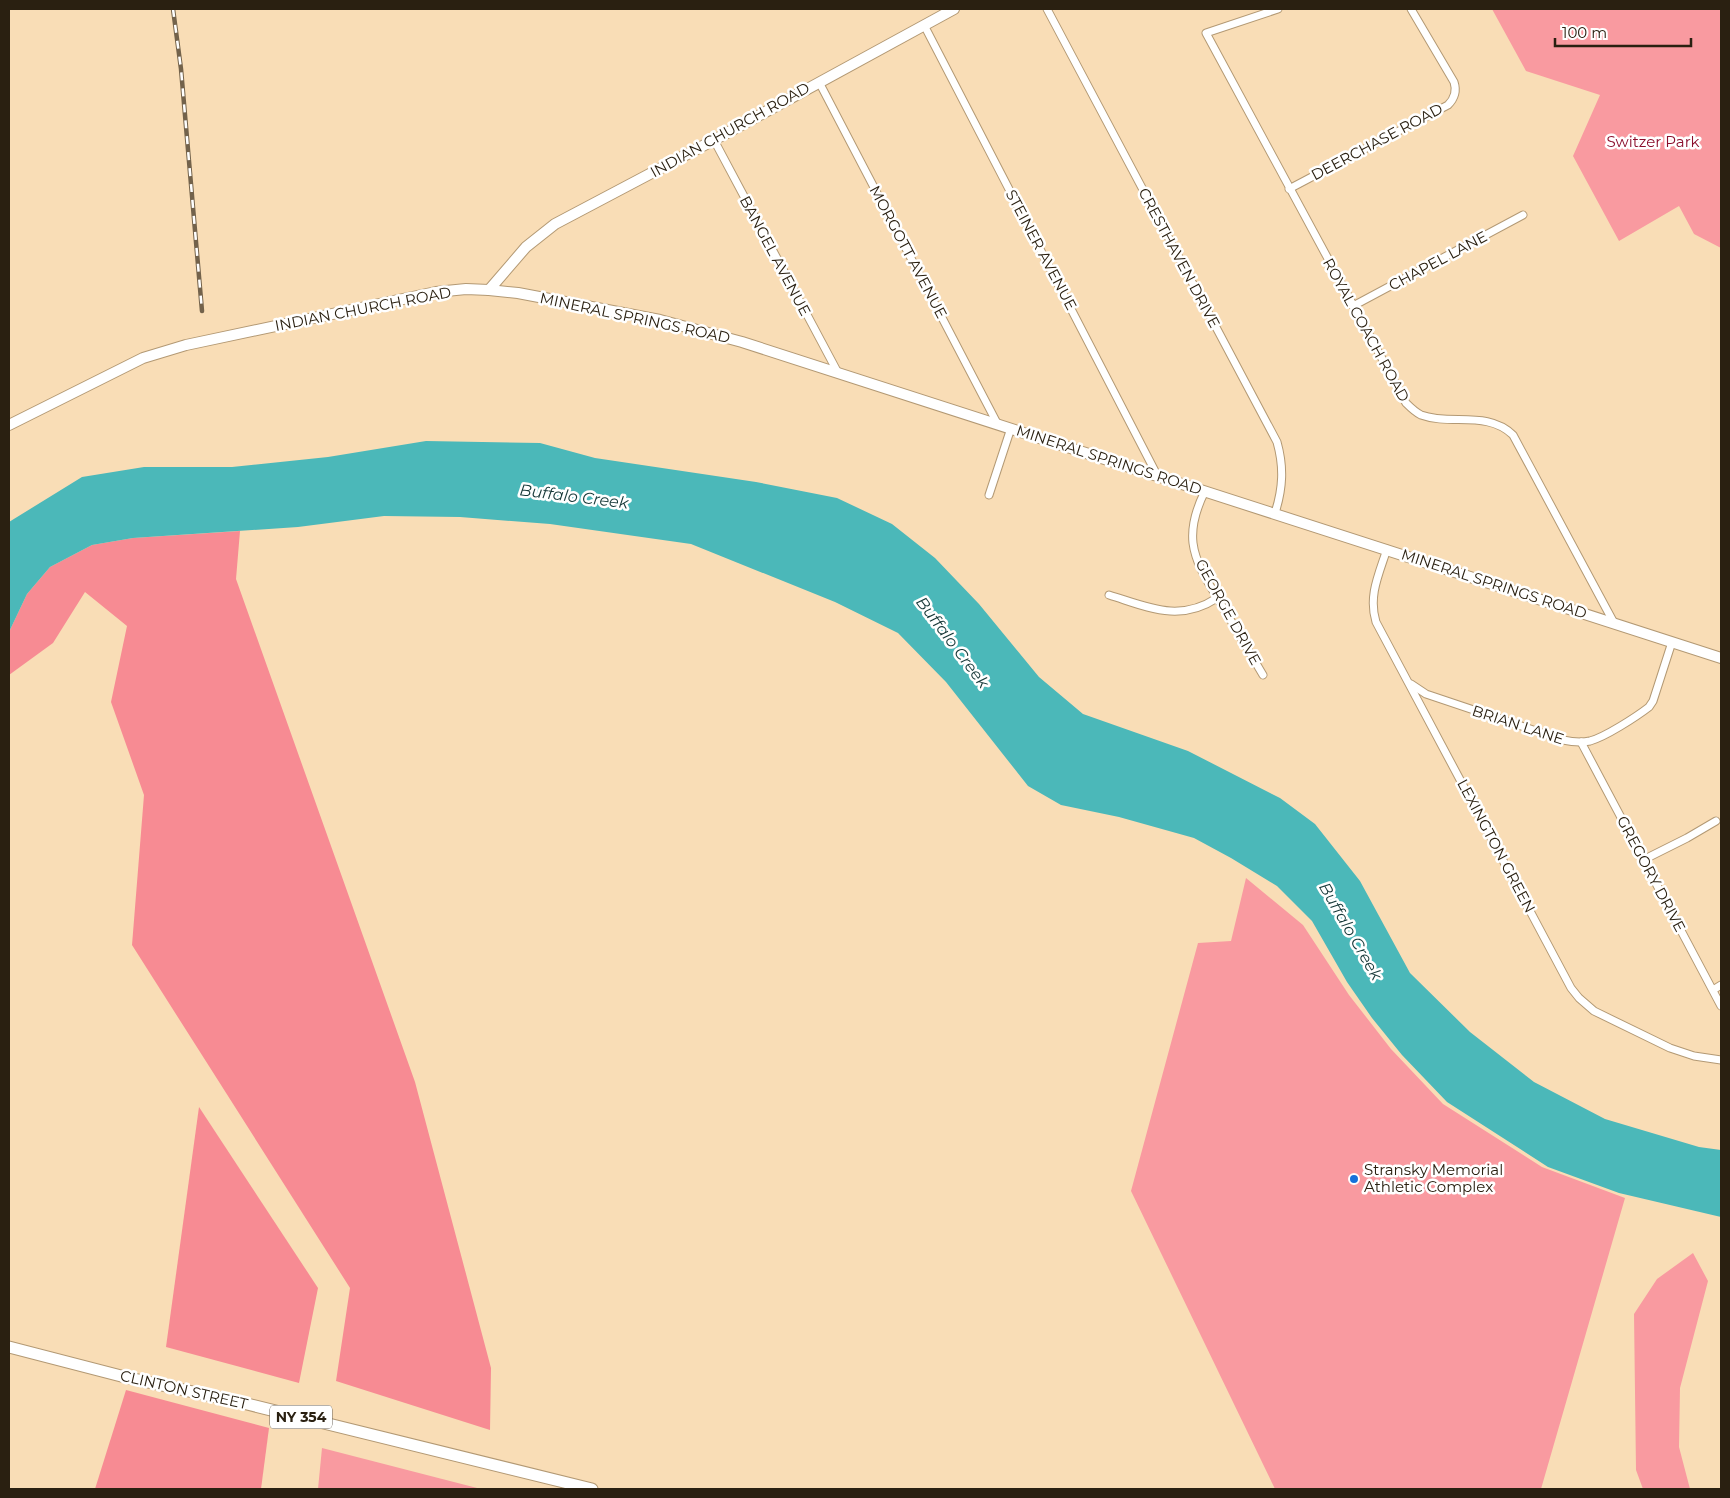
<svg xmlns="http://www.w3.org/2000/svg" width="1730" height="1498" font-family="Montserrat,sans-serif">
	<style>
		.green { fill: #f99aa0 }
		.forest { fill: #f78b93 }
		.water { fill: #4bb8b9 }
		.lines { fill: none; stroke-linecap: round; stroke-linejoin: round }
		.street-casing { stroke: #b39974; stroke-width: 9 }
		.secondary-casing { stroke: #b39974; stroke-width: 12 }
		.primary-casing { stroke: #b39974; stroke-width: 13 }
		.street { stroke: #fff; stroke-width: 7 }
		.secondary { stroke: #fff; stroke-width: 10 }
		.primary { stroke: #fff; stroke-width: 11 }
		.rail-casing { stroke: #73624b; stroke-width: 4.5 }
		.rail { stroke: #fff; stroke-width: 2.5; stroke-dasharray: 8; stroke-linecap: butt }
		.poi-dot { fill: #1571da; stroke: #fff; stroke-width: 2 }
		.labels { text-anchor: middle; stroke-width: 5; stroke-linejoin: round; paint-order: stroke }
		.shield { fill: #fff; stroke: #6a6358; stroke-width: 1 }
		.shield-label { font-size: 14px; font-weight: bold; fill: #2a2011 }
		.street-label { font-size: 15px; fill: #2a2011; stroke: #fff }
		.park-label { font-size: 15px; fill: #8b0e2c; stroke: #fff }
		.poi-label { font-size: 15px; fill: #2a2011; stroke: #fff; text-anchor: start }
		.water-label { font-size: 16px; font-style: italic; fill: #153737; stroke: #fff }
	</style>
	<rect width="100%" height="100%" fill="#f9ddb6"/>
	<g class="green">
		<path d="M1492 9H1721V248L1694 234 1679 206 1619 241 1573 156 1600 95 1526 71Z"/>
		<path d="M1246 878 1303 925 1349 995 1391 1049 1443 1104 1542 1167 1625 1198 1541 1489H1275L1131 1191 1198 943 1231 941Z"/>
		<path d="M1693 1253 1708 1281 1680 1388 1679 1447 1690 1489H1643L1636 1470 1634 1314 1657 1279Z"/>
		<path d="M322 1448 481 1489H318Z"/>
	</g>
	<g class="forest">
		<path d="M240 531 236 579 415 1082 491 1368 490 1430 336 1381 350 1288 132 945 144 795 111 702 127 626 85 592 53 643 9 675V632L27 594 50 567 92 545 133 538Z"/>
		<path d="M199 1107 318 1288 299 1383 166 1347Z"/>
		<path d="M126 1390 269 1428 261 1489H95Z"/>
	</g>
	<path class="water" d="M426 441 540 443 595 458 756 482 837 498 892 524 935 558 979 604 1039 677 1083 714 1188 751 1280 798 1315 824 1360 881 1410 973 1470 1032 1534 1082 1605 1119 1699 1147 1721 1150V1217L1619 1193 1548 1167 1447 1102 1402 1055 1372 1018 1347 982 1312 921 1277 886 1231 858 1194 838 1119 817 1061 805 1028 786 946 682 898 633 835 602 691 544 550 524 460 517 384 516 298 527 133 538 92 545 50 567 27 594 9 632V522L82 477 144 467H232L328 457Z"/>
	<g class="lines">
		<g class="street-casing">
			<g id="street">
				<path d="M1047 9 1277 442C1284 467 1283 488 1275 513"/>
				<path d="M1278 9 1206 33 1406 403C1410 407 1415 412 1421 415 1451 426 1487 410 1513 435L1614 623"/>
				<path d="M924 25 1157 475"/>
				<path d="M819 82 997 423"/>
				<path d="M714 140 837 371"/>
				<path d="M1289 189 1448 105C1455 98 1457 91 1454 82L1411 9"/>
				<path d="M1353 306 1523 215"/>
				<path d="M1205 491C1197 507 1191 525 1193 543 1196 567 1212 588 1224 609 1237 631 1250 653 1263 675"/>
				<path d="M989 495 1011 428"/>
				<path d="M1387 549C1379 574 1368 596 1376 622L1571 988 1579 998 1594 1011 1670 1048 1694 1056 1721 1060"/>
				<path d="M1109 595C1148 607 1179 623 1217 598"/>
				<path d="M1411 684 1426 694 1563 740C1572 742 1581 743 1590 741 1605 737 1636 717 1649 707L1653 701 1672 642"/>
				<path d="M1581 742 1721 1006"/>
				<path d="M1643 860 1687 838 1716 821"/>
				<path d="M1713 990 1721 985"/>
			</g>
		</g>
		<g class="secondary-casing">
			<g id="secondary">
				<path d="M489 290 526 247 555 224 714 140 954 9"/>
				<path d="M9 425 143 358 186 345 436 292 466 289 489 290 518 293 660 320 742 342 1721 658"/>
			</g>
		</g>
		<g class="primary-casing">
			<path id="primary" d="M9 1347 125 1377 243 1403 592 1489"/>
		</g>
		<use href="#street" class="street"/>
		<use href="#secondary" class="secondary"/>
		<use href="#primary" class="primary"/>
		<g class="rail-casing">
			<path id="rail" d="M173 9 181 69 202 311"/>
		</g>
		<use href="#rail" class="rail"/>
	</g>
	<circle class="poi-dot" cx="1354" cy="1179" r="5"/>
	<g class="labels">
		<rect class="shield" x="270" y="1405.5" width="62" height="23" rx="4"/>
		<g class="shield-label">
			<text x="301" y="1422">NY 354</text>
		</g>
		<g class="street-label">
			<text transform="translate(730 130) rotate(-29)" y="5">INDIAN CHURCH ROAD</text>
			<text transform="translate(1377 142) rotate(-28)" y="5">DEERCHASE ROAD</text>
			<text transform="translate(1041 250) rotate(62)" y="5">STEINER AVENUE</text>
			<text transform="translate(908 252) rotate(62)" y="5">MORGOTT AVENUE</text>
			<text transform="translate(775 256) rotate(62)" y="5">BANGEL AVENUE</text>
			<text transform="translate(1179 258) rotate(62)" y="5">CRESTHAVEN DRIVE</text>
			<text transform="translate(1438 261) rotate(-28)" y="5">CHAPEL LANE</text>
			<text transform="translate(363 309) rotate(-11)" y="5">INDIAN CHURCH ROAD</text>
			<text transform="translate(635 318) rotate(12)" y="5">MINERAL SPRINGS ROAD</text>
			<text transform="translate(1366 330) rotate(61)" y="5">ROYAL COACH ROAD</text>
			<text transform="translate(1109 460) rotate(18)" y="5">MINERAL SPRINGS ROAD</text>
			<text transform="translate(1494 584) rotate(18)" y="5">MINERAL SPRINGS ROAD</text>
			<text transform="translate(1228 612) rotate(61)" y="5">GEORGE DRIVE</text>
			<text transform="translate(1518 725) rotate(18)" y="5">BRIAN LANE</text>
			<text transform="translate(1496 846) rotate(62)" y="5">LEXINGTON GREEN</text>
			<text transform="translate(1651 874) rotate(62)" y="5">GREGORY DRIVE</text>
			<text transform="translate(184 1390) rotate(13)" y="5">CLINTON STREET</text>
		</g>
		<g class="park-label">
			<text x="1653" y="147">Switzer Park</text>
		</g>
		<g class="poi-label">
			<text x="1364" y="1175">Stransky Memorial<tspan x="1364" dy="17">Athletic Complex</tspan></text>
		</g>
		<g class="water-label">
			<text transform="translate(574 496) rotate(7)" y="6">Buffalo Creek</text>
			<text transform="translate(953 642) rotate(53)" y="6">Buffalo Creek</text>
			<text transform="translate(1351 931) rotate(60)" y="6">Buffalo Creek</text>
		</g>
	</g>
	<rect width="1730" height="1498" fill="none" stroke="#2a2011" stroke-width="20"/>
	<path d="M1555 38v8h136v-8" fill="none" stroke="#2a2011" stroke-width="2.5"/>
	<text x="1562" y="38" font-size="15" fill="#2a2011" stroke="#ffffff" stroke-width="4" paint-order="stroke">100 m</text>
</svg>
